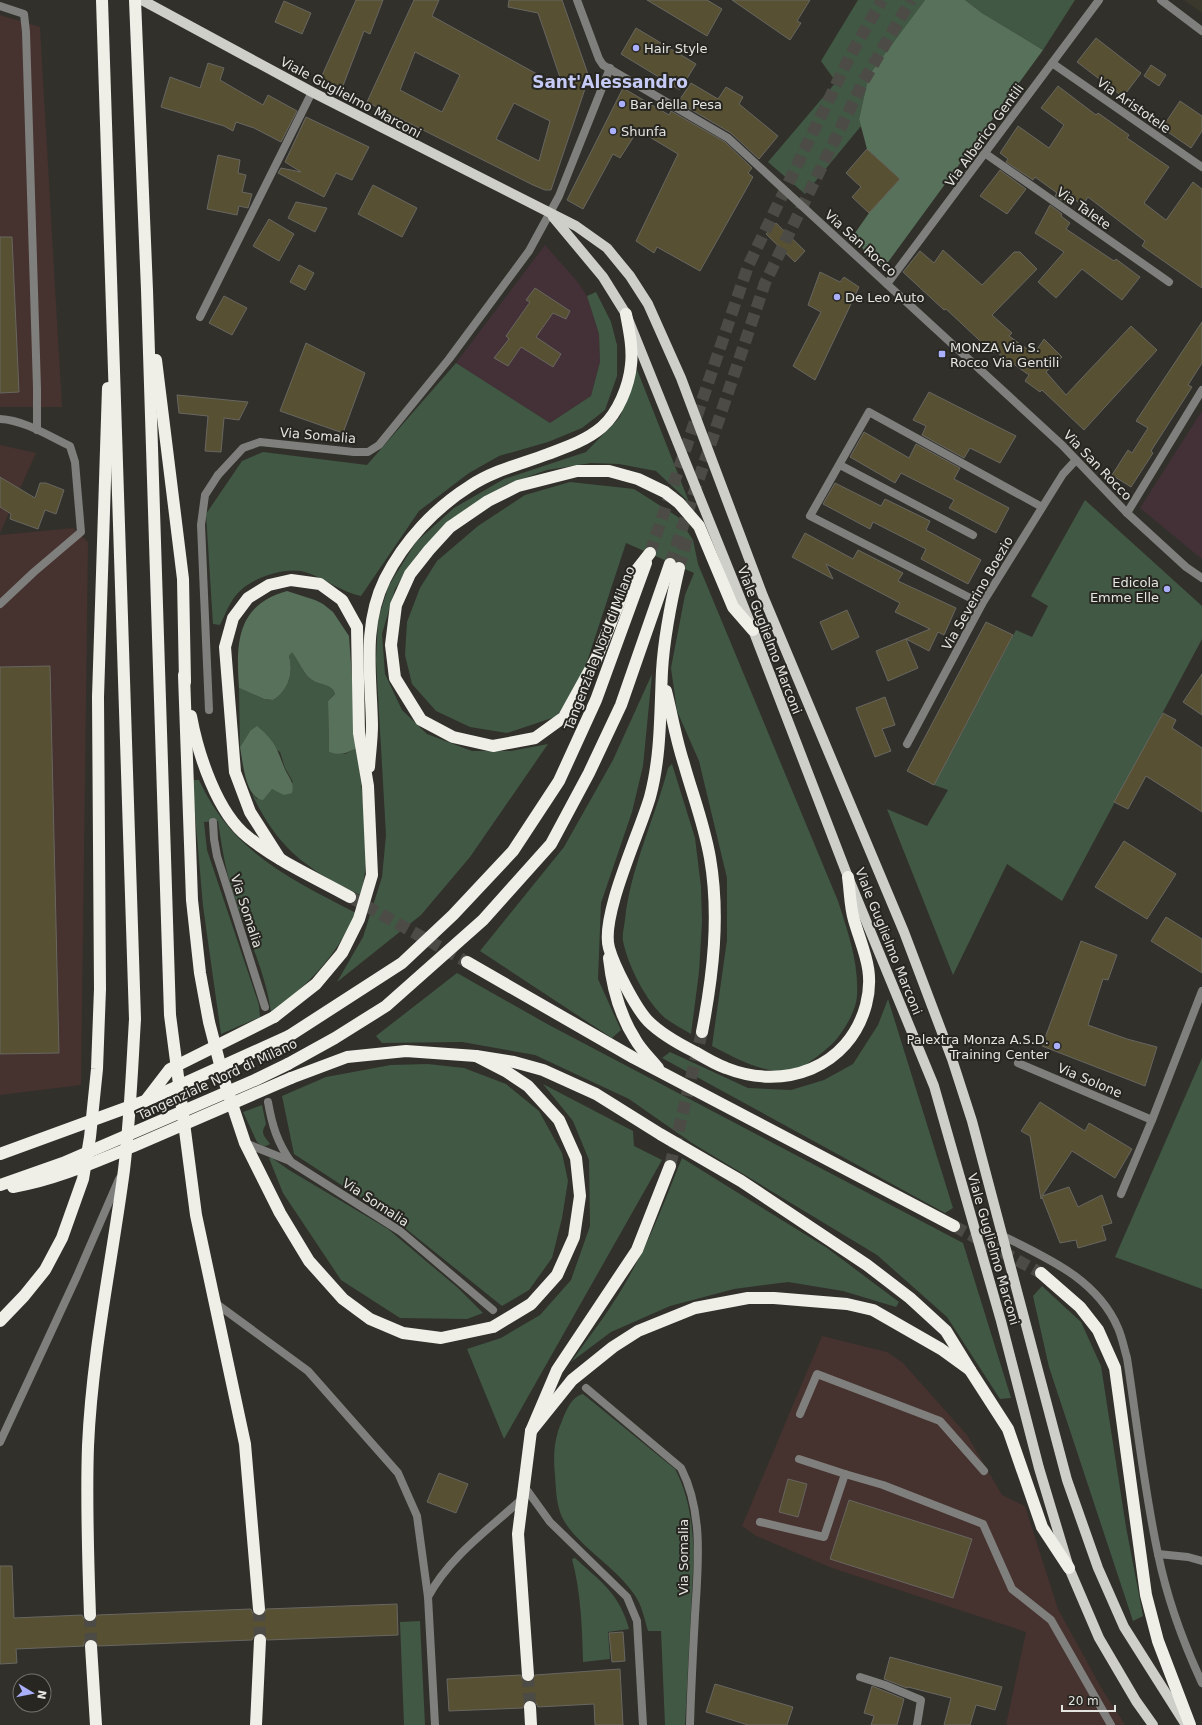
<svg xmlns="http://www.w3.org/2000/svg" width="1202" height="1725" font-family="'DejaVu Sans',sans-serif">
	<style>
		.commercial { fill: #443138 }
		.industrial { fill: #46322e }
		.built { fill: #3a372c }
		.green { fill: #415844 }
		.forest { fill: #58715b }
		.building { fill: #575033; stroke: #686661; fill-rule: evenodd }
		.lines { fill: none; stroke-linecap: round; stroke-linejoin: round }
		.motorway-tunnel { stroke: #4c4b46; stroke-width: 12; stroke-dasharray: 12 6; stroke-linecap: butt }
		.service { stroke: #7f7f7d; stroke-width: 8 }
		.minor { stroke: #7f7f7d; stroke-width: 8 }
		.primary { stroke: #cfcfca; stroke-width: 10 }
		.motorway { stroke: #efefe8; stroke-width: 12 }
		.motorway-bridge { stroke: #efefe8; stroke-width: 12 }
		.poi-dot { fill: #aab0fb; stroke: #272621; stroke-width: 1.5 }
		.labels { text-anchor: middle; stroke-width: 4; stroke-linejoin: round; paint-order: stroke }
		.poi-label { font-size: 13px; fill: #e4e4e0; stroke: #272621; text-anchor: start }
		.street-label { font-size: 13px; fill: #e4e4e0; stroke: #272621 }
		.district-label { font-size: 17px; font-weight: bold; fill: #c6cbf6; stroke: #272621 }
	</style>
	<rect width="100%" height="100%" fill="#31302b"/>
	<g class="commercial">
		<path d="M545 245 576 280 587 296 599 334 600 362 591 396 550 423 456 363Z"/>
		<path d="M1202 411V559L1140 508Z"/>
	</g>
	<g class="industrial">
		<path d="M0 15 40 27 62 407H0Z"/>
		<path d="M0 445 36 453 0 533Z"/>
		<path d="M73 528 88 542 81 1085 0 1095V535Z"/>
		<path d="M822 1336 887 1352 903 1363 967 1435 1002 1495 1025 1506 1058 1609 1102 1689 1125 1725H1006L1026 1632 832 1568 756 1536 742 1526Z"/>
	</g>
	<path class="built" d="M1184 0H1202V13Z"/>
	<g class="green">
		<path d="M858 0H925L869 75 859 119 861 126 805 194 768 162 836 82 821 61Z"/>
		<path d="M965 0H1075L1043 50 982 13Z"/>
		<path d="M596 292 611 322 617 345V376L605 410 582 428 548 442 499 456 469 473 419 511 361 596C342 592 327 580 308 573 289 565 252 577 238 593 230 601 225 615 220 625L213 624 206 514 242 461 263 452 367 465 456 363 550 423 591 396 600 362 599 334 587 296Z"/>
		<path d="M636 367 689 502 656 471 619 464 591 463 547 470 507 484 451 519 417 555 395 589 382 634 385 674 402 710 427 734 472 751H511L548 744 470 857 421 915 337 982 363 937 382 877 386 835 376 660 378 619 389 585 416 542 454 508 504 479 586 452 620 417Z"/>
		<path d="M570 482 634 489 678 517 693 540 698 564 838 901C848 932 859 963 857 996 856 1011 844 1031 834 1042 827 1049 802 1070 792 1071 763 1074 737 1059 712 1046L727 940V878L699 761 677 711 671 668 685 595 694 573 626 543 577 692 555 717 507 733 470 727 436 711 412 684 405 655 407 622 420 588 437 561 478 526 525 495Z"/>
		<path d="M1085 500 1202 606V639L1062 901 1007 864 953 975 887 809 927 826 948 790 934 785 1016 630 1032 637 1048 606 1031 596Z"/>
		<path d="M292 651C297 659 304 675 312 680 319 685 333 684 335 694L328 701 329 752 345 754 357 748C361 793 374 853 360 895 343 886 324 878 309 866 283 848 265 822 252 794L257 799 272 789 277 791 293 782 285 768 280 752 250 731 240 747 239 688 264 699 273 700C288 691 294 673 289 656Z"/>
		<path d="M652 674 643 766 632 812 601 903 598 979 621 1030 612 1038 480 951 564 847 613 760Z"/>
		<path d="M672 764 695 838 701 887 702 922 699 972 691 1034C683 1029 673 1024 665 1018 646 1001 628 966 623 941 622 935 624 927 625 920 630 869 655 818 668 768Z"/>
		<path d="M192 780H199C232 852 289 878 356 913 335 958 309 984 271 1013 266 974 248 937 235 899 226 874 222 848 218 821L204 822 207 850 259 1005 260 1017 221 1034 203 906Z"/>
		<path d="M457 973 549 1025 963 1243 1011 1398 1000 1399 947 1317 877 1255 692 1143 629 1099 535 1055 462 1042 382 1043 376 1036Z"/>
		<path d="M888 999 953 1208 945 1213 662 1058 670 1052 748 1088 791 1090 824 1080 853 1064 878 1025Z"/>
		<path d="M1202 1058V1289L1115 1257Z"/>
		<path d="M428 1064 464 1068 506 1084 539 1111 562 1153 568 1181 562 1218 552 1258 529 1290 502 1306 395 1220 294 1154 282 1096 326 1077 391 1065Z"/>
		<path d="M543 1084 633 1131 634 1146 662 1160 504 1439 467 1349 501 1338 540 1315 571 1280 590 1226 589 1160 573 1121Z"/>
		<path d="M262 1105 266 1124C260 1134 264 1135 270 1144 265 1147 262 1147 257 1142L243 1112Z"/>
		<path d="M269 1158H272L289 1170 388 1229 458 1288 483 1313 467 1319 400 1318 341 1280 283 1193Z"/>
		<path d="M682 1158 827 1248 899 1302 896 1307 843 1291 788 1282 734 1289 670 1306 611 1332 571 1362C592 1333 614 1305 631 1273 652 1236 666 1197 682 1158Z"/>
		<path d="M1042 1286 1081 1322 1101 1366 1126 1527 1143 1616 1133 1621 1049 1367 1033 1296Z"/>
		<path d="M583 1394 675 1469C689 1495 692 1523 694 1552L685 1725H665L661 1631H648C644 1618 642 1605 634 1594 616 1567 575 1544 562 1517 556 1504 556 1488 555 1475 553 1457 554 1438 562 1421 566 1411 572 1396 583 1394Z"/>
		<path d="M575 1558C601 1582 619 1593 629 1629L608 1632 610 1659 583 1662C582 1627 581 1593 572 1559Z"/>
		<path d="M420 1621 425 1725H404L400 1622Z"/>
	</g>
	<g class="forest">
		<path d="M925 0H965L982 13 1043 50 883 269 867 257 855 233 869 213 900 179 867 149 859 119 869 75Z"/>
		<path d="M287 591 315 600 323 604 333 612 349 636 357 748C347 753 340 756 329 752L328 701 335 694C333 684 319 685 312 680 304 675 298 660 292 652L289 656C294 673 288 691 273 700L264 699 239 688C236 644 236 605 287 591Z"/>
		<path d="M257 726C274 740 277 748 284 767 288 777 295 782 292 793L284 795 272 789 263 800C245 798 243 762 240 747L250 731Z"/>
	</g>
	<g class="building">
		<path d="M356 0H383L370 34 364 31 341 91 320 80Z"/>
		<path d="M414 0H439L432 16 564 89 538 13 508 7 509 0H562L589 77 551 190H545L533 185 367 102ZM415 52 460 75 442 112 400 90ZM514 103 550 121 539 161 496 139Z"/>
		<path d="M647 0H707L722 9 707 36Z"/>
		<path d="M732 0H810L797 21 801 23 790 40Z"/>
		<path d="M284 1 311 13 302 34 275 22Z"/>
		<path d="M636 28 696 64 680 90 621 54Z"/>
		<path d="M1096 38 1141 73 1123 97 1077 62Z"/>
		<path d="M208 63 224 68 220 80 263 105 268 95 297 111 281 142 254 128 236 122 233 131 224 126 161 107 170 77 200 88Z"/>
		<path d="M1151 65 1166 75 1159 86 1144 76Z"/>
		<path d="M691 83 718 99 726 87 743 97 739 104 778 136 759 159 731 133 678 102Z"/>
		<path d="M1058 86 1096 115 1098 113 1129 135 1127 138 1169 167 1144 203 1166 220 1193 182 1202 189V288L1142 246 1145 241 1088 197 1083 205 1074 199 1069 205 1055 196 1057 193 1035 177 1033 180 1006 162 1008 159 1000 153 1018 126 1049 148 1064 125 1041 108Z"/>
		<path d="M623 88 669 115 671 111 725 142 752 168 748 173 753 177 700 271 657 247 654 253 636 241 678 154 638 130 620 158 613 154 583 209 567 200Z"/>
		<path d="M1180 101 1202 116V131L1191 148 1162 128Z"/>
		<path d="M306 117 369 147 352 180 336 173 324 197 278 173 281 168 301 172 285 162Z"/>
		<path d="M867 149 900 179 869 213 852 197 861 187 846 173Z"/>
		<path d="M218 155 240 160 238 173 246 175 242 192 252 194 248 208 239 206 237 215 207 209Z"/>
		<path d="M1000 170 1026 189 1007 214 980 196Z"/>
		<path d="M373 185 417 208 402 237 358 214Z"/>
		<path d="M296 202 327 208 315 232 288 218Z"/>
		<path d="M1050 205 1062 214 1061 216 1070 223 1066 229 1114 261 1116 259 1140 277 1122 300 1082 269 1056 298 1038 282 1064 252 1035 233Z"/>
		<path d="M269 219 294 234 279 261 253 246Z"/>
		<path d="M776 223 805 251 795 262 766 234Z"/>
		<path d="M0 237H12L19 392 0 393Z"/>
		<path d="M943 250 982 285 1014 252H1020L1037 269 992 315 1012 333 1009 336 1034 354 1044 339 1062 357 1046 372 1066 395 1131 326 1157 350 1084 430 1042 390 1040 392 1025 381 1029 375 995 351 993 353 946 309 944 310 903 272 920 251 934 263Z"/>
		<path d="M299 265 314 273 305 290 290 282Z"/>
		<path d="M820 272 840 282 844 277 859 287 815 380 793 366 821 312 808 305Z"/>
		<path d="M535 288 570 311 566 319 553 313 536 337 561 354 553 367 521 347 508 366 494 358 509 339 506 336 530 302 526 300Z"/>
		<path d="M224 296 247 308 232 335 209 323Z"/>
		<path d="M1202 322V363L1188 385 1192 387 1151 451 1153 453 1131 487 1112 475 1128 450 1132 453 1148 428 1136 421Z"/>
		<path d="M306 343 365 373 343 433 280 411Z"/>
		<path d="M929 392 1016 436 1000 463 970 448 964 458 922 435 926 426 913 420Z"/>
		<path d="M177 395 248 402 239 420 224 418 221 452 205 451 208 416 179 413Z"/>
		<path d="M864 432 909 458 916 444 960 468 954 479 1009 508 996 533 949 508 954 500 901 473 895 483 850 457Z"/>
		<path d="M0 477 35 498 40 483H46L64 490 56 514 45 510 38 529 10 519 11 514 0 507Z"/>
		<path d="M835 483 881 506 885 499 930 521 926 530 981 560 968 584 921 559 926 549 873 522 870 529 823 504Z"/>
		<path d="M805 533 853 559 858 550 903 573 898 581 956 608 944 635 938 632 929 651 906 639 918 668 888 681 876 651 930 629 895 612 900 603 826 564 833 579 792 557Z"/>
		<path d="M847 610 859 637 832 650 820 622Z"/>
		<path d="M986 622 1013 635 934 785 907 771Z"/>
		<path d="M50 666 59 1053 0 1054V667Z"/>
		<path d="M1202 674V715L1183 702Z"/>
		<path d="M885 697 895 725 882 729 891 751 875 757 856 708Z"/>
		<path d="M1163 713 1176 720 1172 728 1202 748V812L1146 776 1128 809 1114 802Z"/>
		<path d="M1124 841 1176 874 1147 919 1095 887Z"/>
		<path d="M1166 917 1202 939V973L1151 941Z"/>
		<path d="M1081 941 1117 955 1108 980 1103 979 1088 1025 1127 1039 1157 1047 1145 1086 1042 1046Z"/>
		<path d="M1040 1102 1085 1131 1089 1123 1132 1149 1115 1178 1072 1151 1042 1196 1069 1187 1078 1207 1102 1195 1112 1223 1102 1226 1106 1240 1078 1248 1076 1240 1060 1243 1042 1197 1041 1199 1030 1136 1021 1131Z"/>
		<path d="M439 1473 468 1484 456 1513 427 1502Z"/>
		<path d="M788 1479 807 1484 798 1517 779 1512Z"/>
		<path d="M849 1500 972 1539 953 1598 830 1559Z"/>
		<path d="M0 1566H12L14 1618 82 1615 84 1619 90 1622 94 1621 97 1615 251 1609 253 1614 259 1616 264 1615 266 1609 397 1604 398 1635 267 1640 264 1634 260 1633 254 1636 252 1640 98 1646 95 1640 90 1639 84 1642V1646L16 1649 17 1663 0 1664Z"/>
		<path d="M623 1632 625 1661 612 1662 609 1633Z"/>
		<path d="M890 1657 1002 1687 995 1710 976 1705 970 1725H944L951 1698 908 1687 907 1688 884 1679Z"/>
		<path d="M620 1669 623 1725H595L594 1704 538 1707 536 1703 530 1700 526 1701 523 1708 449 1711 447 1679 521 1675 522 1679 528 1682 532 1681 535 1675Z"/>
		<path d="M715 1684 793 1707 787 1725H748L706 1712Z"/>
		<path d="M872 1686 904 1699 897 1725H871L874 1716 864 1713Z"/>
	</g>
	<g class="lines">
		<g class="motorway-tunnel">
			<path d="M650 553 748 266 850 56 882 0"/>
			<path d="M670 564 765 283 863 82 911 0"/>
			<path d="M679 568 688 534"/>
			<path d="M350 897 467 962"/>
			<path d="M670 1166 702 1032"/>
			<path d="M954 1226 1041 1273"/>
			<path d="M259 1609 260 1640"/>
			<path d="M90 1615 91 1646"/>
			<path d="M528 1675 530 1707"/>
		</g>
		<g class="service">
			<path d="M0 6 24 14 26 32 37 388V430"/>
			<path d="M1052 63 1202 167"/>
			<path d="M986 154 1169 282"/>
			<path d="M200 317 312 92"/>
			<path d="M0 419C24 420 49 436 70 446L75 462 81 532 34 572 0 604"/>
			<path d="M840 465 973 535"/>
			<path d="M1127 513 1202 390"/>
			<path d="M982 604 810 516 869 412 1042 507"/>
			<path d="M209 710 201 525 205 495 218 475"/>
			<path d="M907 744 982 604 1063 474 1076 460"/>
			<path d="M213 822 214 839 217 856 265 1007"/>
			<path d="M1018 1063 1152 1120"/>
			<path d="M268 1102C272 1125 277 1142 291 1162L400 1231 493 1310"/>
			<path d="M245 1143 290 1161"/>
			<path d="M1121 1194 1152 1120 1202 991"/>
			<path d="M214 1302 308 1371 398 1473 417 1516 428 1597 435 1725"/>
			<path d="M586 1388 681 1468C704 1513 698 1566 695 1615 693 1652 691 1688 690 1725"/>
			<path d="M800 1414 817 1374 940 1421 984 1471"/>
			<path d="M0 1442 77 1276 119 1179"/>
			<path d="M799 1459 845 1474"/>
			<path d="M524 1486 550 1522 627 1597 637 1621 643 1725"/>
			<path d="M760 1522 824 1537 845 1474 883 1485 983 1524 1012 1589 1051 1620 1111 1725"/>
			<path d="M1158 1554 1188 1557 1202 1561"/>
			<path d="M428 1597C449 1557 489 1529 522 1499"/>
			<path d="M860 1677 885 1685 921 1700 917 1725"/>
		</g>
		<g class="minor">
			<path d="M577 0 599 59 603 65 728 138 1062 445 1127 513 1186 567 1202 578"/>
			<path d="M1161 0 1202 31"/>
			<path d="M887 284 1099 0"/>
			<path d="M218 475 243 448 260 442 354 452H368L379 445 449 359 529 251 559 196 610 68"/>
			<path d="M1003 1236C1047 1258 1097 1279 1118 1328 1122 1337 1124 1348 1127 1358 1137 1423 1144 1489 1158 1554 1167 1598 1183 1642 1202 1683"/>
		</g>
		<g class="primary">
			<path d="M142 0 312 92 576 226 607 248 630 276 648 304 681 378 763 596 904 932 952 1059 972 1121 1067 1480 1098 1568 1124 1627 1186 1725"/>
			<path d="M553 217 603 277 626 314 753 630 848 877 934 1086 1001 1321 1039 1468 1069 1568 1099 1638 1136 1701 1153 1725"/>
		</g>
		<g class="motorway">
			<path d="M135 0 147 290 170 1015 196 1215 245 1444 259 1609"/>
			<path d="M156 360 183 579 185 682"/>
			<path d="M650 553 628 581 596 659 564 717 535 738 493 746 453 737 421 720 395 678 391 645 396 605 410 574 429 550 450 527 488 501 518 486 577 471H609L638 479 665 492 679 503 699 526 733 607 753 630"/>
			<path d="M679 568C671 602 664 637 662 671 660 714 661 756 650 797 640 832 600 916 609 948 614 966 635 1007 648 1021 661 1034 679 1044 695 1052 705 1058 715 1064 726 1068 784 1091 849 1068 866 1005 875 971 863 951 854 920 850 907 850 891 848 877"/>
			<path d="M184 675 192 900 200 973 209 1022 224 1080 245 1143 280 1213 309 1261 343 1299 370 1319 403 1333 441 1338 493 1327 531 1304 557 1275 574 1237 580 1196 576 1158 559 1120 528 1086 507 1072 476 1056"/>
			<path d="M666 691C672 715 676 740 684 764 693 796 704 824 710 858 720 916 713 975 702 1032"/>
			<path d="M191 716C198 754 217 813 248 837 279 862 316 878 350 897"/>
			<path d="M369 767C370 753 372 739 372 725 371 674 362 626 385 579 404 541 435 508 470 486 494 470 522 464 548 454 567 447 587 440 602 427 618 413 629 386 631 365 633 348 629 330 626 314"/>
			<path d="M609 958C612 986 619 1014 635 1039 641 1050 651 1059 658 1068"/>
			<path d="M467 962 634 1058 954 1226"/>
			<path d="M274 1017 316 984 342 953 359 919 372 875 368 786 359 733 357 627 342 600 320 584 291 580 269 585 248 598 233 618 225 647 235 772 250 812 280 859"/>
			<path d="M289 1036 402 963 453 915 513 851 559 781 596 700 646 563"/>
			<path d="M288 1064 335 1038 386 1006 483 920 551 844 589 773 621 705 670 564"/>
			<path d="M291 1078 347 1057 406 1051 476 1056 514 1062 543 1070 596 1094 660 1134 741 1181 867 1265 910 1298 946 1331 970 1370"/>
			<path d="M1041 1273 1080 1307 1098 1330 1115 1368 1146 1595 1158 1641 1190 1725"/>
			<path d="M0 1321 24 1296 45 1270 62 1238 83 1179 90 1137 97 1069 100 989 98 697 108 388"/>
			<path d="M531 1431 572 1380 613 1347 638 1331 695 1308 748 1298H774L847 1304 873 1310 941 1349 970 1370 1008 1429 1042 1527 1069 1568"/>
			<path d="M90 1615C88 1559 86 1502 88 1446 92 1353 112 1261 124 1170 130 1120 132 1069 135 1019L102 0"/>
			<path d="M91 1646 96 1725"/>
			<path d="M528 1675 518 1534 531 1431 557 1370 637 1250 670 1166"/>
			<path d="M530 1707 531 1725"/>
			<path d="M256 1725 260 1640"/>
		</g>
		<g class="motorway-bridge">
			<path d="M147 1099 170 1069 274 1017"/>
			<path d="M0 1154 145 1101 289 1036"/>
			<path d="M0 1185 63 1163 255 1080 288 1064"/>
			<path d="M13 1187C55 1180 95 1162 134 1146 187 1123 239 1100 291 1078"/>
		</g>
	</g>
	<g class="poi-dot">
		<circle cx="636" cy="48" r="4"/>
		<circle cx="622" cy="104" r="4"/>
		<circle cx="613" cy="131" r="4"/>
		<circle cx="837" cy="297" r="4"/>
		<rect x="938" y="350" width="8" height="8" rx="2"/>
		<circle cx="1167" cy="589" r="4"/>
		<circle cx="1057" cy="1046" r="4"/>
	</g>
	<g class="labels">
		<g class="poi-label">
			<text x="644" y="53">Hair Style</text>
			<text x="630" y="109">Bar della Pesa</text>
			<text x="621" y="136">Shunfa</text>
			<text x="845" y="302">De Leo Auto</text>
			<text x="950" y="352">MONZA Via S.<tspan x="950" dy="15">Rocco Via Gentili</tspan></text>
			<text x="1159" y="587" text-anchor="end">Edicola<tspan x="1159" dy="15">Emme Elle</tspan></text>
			<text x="1049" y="1044" text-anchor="end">Palextra Monza A.S.D.<tspan x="1049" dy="15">Training Center</tspan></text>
		</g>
		<g class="street-label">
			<text transform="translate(351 97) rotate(28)" y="5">Viale Guglielmo Marconi</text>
			<text transform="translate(1134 105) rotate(35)" y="5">Via Aristotele</text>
			<text transform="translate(984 135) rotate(-54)" y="5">Via Alberico Gentili</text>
			<text transform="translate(1084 208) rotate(35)" y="5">Via Talete</text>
			<text transform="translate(861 243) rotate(42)" y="5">Via San Rocco</text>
			<text transform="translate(318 435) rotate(5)" y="5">Via Somalia</text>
			<text transform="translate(1098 465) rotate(46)" y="5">Via San Rocco</text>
			<text transform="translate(977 593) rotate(-60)" y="5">Via Severino Boezio</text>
			<text transform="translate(770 640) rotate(69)" y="5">Viale Guglielmo Marconi</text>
			<text transform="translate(599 648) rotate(-69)" y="5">Tangenziale Nord di Milano</text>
			<text transform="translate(247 911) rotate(72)" y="5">Via Somalia</text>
			<text transform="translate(889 941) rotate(68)" y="5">Viale Guglielmo Marconi</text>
			<text transform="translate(217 1079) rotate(-25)" y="5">Tangenziale Nord di Milano</text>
			<text transform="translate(1090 1080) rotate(23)" y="5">Via Solone</text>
			<text transform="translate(376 1202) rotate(33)" y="5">Via Somalia</text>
			<text transform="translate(994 1249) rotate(74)" y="5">Viale Guglielmo Marconi</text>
			<text transform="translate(683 1557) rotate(-90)" y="5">Via Somalia</text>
		</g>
		<g class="district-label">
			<text x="610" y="88">Sant'Alessandro</text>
		</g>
	</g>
	<g transform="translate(32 1693) rotate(100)"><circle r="19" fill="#272621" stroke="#73726d"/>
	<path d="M0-3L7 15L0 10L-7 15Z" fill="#aab0fb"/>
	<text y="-6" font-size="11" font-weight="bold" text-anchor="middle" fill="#e4e4e0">N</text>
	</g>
	<path d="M1062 1705v6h53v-6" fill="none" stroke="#e4e4e0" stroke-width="2"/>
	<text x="1068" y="1705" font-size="12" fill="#e4e4e0" stroke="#272621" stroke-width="3" paint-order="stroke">20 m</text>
</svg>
